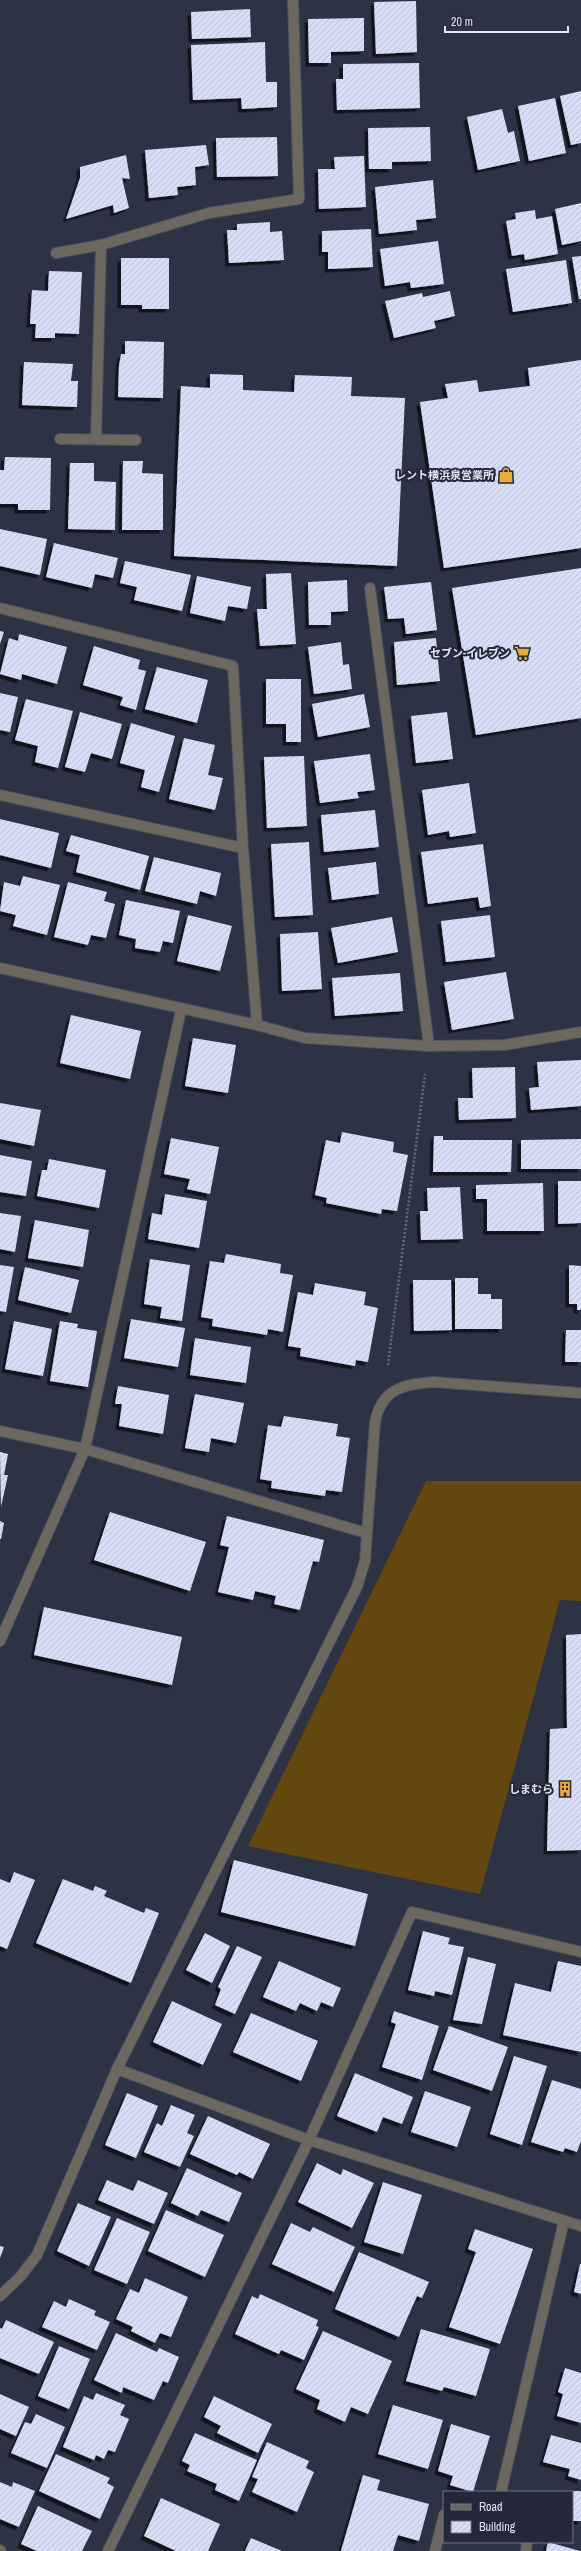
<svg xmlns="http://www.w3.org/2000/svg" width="581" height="2551" font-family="'Archivo Narrow','Noto Sans JP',sans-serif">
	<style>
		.garden { fill: #64470f }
		.building { fill: url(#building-hatch); filter: url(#shadow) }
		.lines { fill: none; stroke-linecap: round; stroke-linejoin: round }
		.minor-casing { stroke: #4a4f61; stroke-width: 12 }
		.path { stroke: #666a7b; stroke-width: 2.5; stroke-dasharray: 2 2; stroke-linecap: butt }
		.minor { stroke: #6d685f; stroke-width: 10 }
		.labels { text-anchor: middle; stroke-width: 4; stroke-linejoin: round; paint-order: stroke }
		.poi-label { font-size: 11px; font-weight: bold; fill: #e3e6f3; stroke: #24283a; text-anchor: end }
	</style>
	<defs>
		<pattern id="building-hatch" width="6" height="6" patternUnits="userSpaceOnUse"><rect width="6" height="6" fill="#d7def6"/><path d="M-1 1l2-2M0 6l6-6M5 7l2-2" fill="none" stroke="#babfd3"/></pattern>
		<filter id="shadow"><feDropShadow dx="-3.5" dy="3.5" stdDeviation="0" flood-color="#0009"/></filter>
	</defs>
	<rect width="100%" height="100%" fill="#2d3245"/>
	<path class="garden" d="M426 1481H581V1601L560 1600 480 1894 248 1846Z"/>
	<g class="building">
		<path d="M416 1 417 52 376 54 374 2Z"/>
		<path d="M250 9 251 37 192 39 191 12Z"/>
		<path d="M364 18V51L331 52V63H309L308 19Z"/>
		<path d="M265 42 266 82H277V107L242 109 241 98 193 100 191 45Z"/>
		<path d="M419 63 420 108 337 110 336 79H343V64Z"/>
		<path d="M581 91V143L571 145 560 96Z"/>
		<path d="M555 98 566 153 529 161 518 106Z"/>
		<path d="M502 109 508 133 514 131 520 161 478 170 467 117Z"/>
		<path d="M430 127 431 161 392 162V169H369L368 128Z"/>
		<path d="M277 137 278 176 217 177 216 138Z"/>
		<path d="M206 145 209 165 195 167 196 185 177 187 178 195 149 198 145 150Z"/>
		<path d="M126 155 130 179 122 178 129 208 114 213 113 205 66 219 80 178V167Z"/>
		<path d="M364 156 366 207 319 209 318 169H335L334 157Z"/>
		<path d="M433 180 436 218 416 220 417 230 379 234 375 187Z"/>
		<path d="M581 203V241L562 245 555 209Z"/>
		<path d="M535 210 536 219 552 216 558 254 525 260 524 254 512 256 506 221 516 219 515 213Z"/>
		<path d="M270 222V232L282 231 284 260 229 263 227 230H237V224Z"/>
		<path d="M371 229 373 267 328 269V252H322V231Z"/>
		<path d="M438 241 444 284 411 288 410 282 385 286 380 249Z"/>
		<path d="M581 256V299H579L572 257Z"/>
		<path d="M121 258H169V309H142V305H121Z"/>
		<path d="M566 260 572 303 513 312 506 269Z"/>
		<path d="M49 271 82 272 79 334 55 333V338H35L36 324H30L32 290 48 291Z"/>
		<path d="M450 291 455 316 434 321 436 328 394 338 385 301 422 293 423 297Z"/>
		<path d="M125 341 164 342 163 398 118 397 119 366 121 354H125Z"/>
		<path d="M581 360V548L444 568 420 402 448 398 445 384 477 380 479 392 530 386 528 368Z"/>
		<path d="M24 362 73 364 71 381H78L77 407 22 405Z"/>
		<path d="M210 374 243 375V390L294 392 295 375 352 377 351 396 405 398 397 566 174 556 181 386 210 388Z"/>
		<path d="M5 457 51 458 50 510H18V504H0V470H4Z"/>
		<path d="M123 461H143L142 473 163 474V530H122Z"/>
		<path d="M70 463H94V481L116 482 115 530 68 529Z"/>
		<path d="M0 529 47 539 40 575 0 566Z"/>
		<path d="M54 543 118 558 113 578 95 574 92 588 46 577Z"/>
		<path d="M125 561 191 575 182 611 134 600 137 587 120 583Z"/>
		<path d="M581 568V718L476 735 452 588Z"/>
		<path d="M291 573 296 644 260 646 257 609H267L266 574Z"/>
		<path d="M197 576 251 587 247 609 228 606 225 621 190 613Z"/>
		<path d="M347 580 348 611 331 612V625H309L308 582Z"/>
		<path d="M431 582 437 630 406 634 404 618 388 619 384 587Z"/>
		<path d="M0 631 4 632 0 644Z"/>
		<path d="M19 634 67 647 57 684 22 674 21 680 0 674 9 638 18 641Z"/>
		<path d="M436 638 440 681 397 685 394 642Z"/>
		<path d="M341 642 343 665 349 664 352 689 314 694 308 647Z"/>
		<path d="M94 646 140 660 138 669 146 671 136 710 120 705 123 697 83 685Z"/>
		<path d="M157 667 208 680 197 723 145 709Z"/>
		<path d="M266 679H301V742H286V724H266Z"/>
		<path d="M0 693 18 697 10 732 0 730Z"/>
		<path d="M364 694 370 727 318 737 312 704Z"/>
		<path d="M26 699 73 711 58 768 35 762 38 746 15 740Z"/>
		<path d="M80 712 122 724 112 759 91 753 85 772 65 767Z"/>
		<path d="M447 712 453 759 416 763 411 716Z"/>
		<path d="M131 723 175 736 159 792 141 787 145 770 120 763Z"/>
		<path d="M184 738 215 745 208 775 223 778 215 810 169 799Z"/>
		<path d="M370 754 375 790 357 792 359 798 320 803 314 761Z"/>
		<path d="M304 756 307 826 267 828 264 757Z"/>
		<path d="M469 783 476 833 450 837 449 831 428 835 422 790Z"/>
		<path d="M375 810 379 847 324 852 321 815Z"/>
		<path d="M0 819 59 833 51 868 0 855Z"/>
		<path d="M71 835 149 856 140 890 76 872 80 855 66 851Z"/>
		<path d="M309 842 313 915 275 917 271 844Z"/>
		<path d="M483 844 491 906 480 908 478 897 428 904 421 852Z"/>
		<path d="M154 857 221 873 216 896 200 891 197 904 145 891Z"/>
		<path d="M376 862 379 894 332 900 328 868Z"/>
		<path d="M23 876 60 885 47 935 13 926 16 915 0 911 4 882 20 886Z"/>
		<path d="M68 882 107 892 104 901 115 904 106 938 91 935 88 945 54 937Z"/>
		<path d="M126 900 180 911 173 943 163 941 160 952 135 948 136 939 119 935Z"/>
		<path d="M188 915 232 926 220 971 177 961Z"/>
		<path d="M490 915 495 957 446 962 441 921Z"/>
		<path d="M392 917 398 952 338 963 331 928Z"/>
		<path d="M318 932 322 989 282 991 280 934Z"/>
		<path d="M506 972 514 1019 452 1030 444 982Z"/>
		<path d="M400 973 403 1011 335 1016 332 978Z"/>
		<path d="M71 1015 141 1031 130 1079 60 1063Z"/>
		<path d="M193 1038 236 1045 228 1093 185 1086Z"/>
		<path d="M581 1060V1106L531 1110 529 1088 539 1087 537 1062Z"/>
		<path d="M515 1067 516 1118 459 1120 458 1098H473L472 1068Z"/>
		<path d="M0 1103 41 1110 34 1146 0 1139Z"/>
		<path d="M342 1132 394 1142 393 1152 408 1155 397 1211 382 1209 381 1214 326 1203 327 1198 315 1195 326 1140 340 1143Z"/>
		<path d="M434 1136H443V1140H512L511 1172H433Z"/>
		<path d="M171 1138 219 1147 210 1194 187 1189 190 1179 164 1174Z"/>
		<path d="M581 1139V1169H521V1140Z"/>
		<path d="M0 1155 32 1161 26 1196 0 1192Z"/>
		<path d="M49 1159 106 1170 99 1208 37 1196 42 1170H47Z"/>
		<path d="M558 1181H581V1223L558 1224Z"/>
		<path d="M543 1183 544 1231H487V1199H476V1185Z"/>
		<path d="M460 1187 463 1239 421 1240 420 1211H428L427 1188Z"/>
		<path d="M165 1194 207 1201 199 1248 148 1239 152 1213 162 1215Z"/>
		<path d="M0 1213 21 1216 15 1252 0 1249Z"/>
		<path d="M35 1220 89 1230 83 1267 28 1258Z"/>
		<path d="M226 1254 281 1264 280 1273 293 1275 283 1332 268 1329 267 1335 212 1326 213 1319 201 1317 210 1261 224 1263Z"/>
		<path d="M150 1259 190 1265 182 1321 160 1318 162 1307 144 1304Z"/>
		<path d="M0 1265 14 1267 6 1312 0 1311Z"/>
		<path d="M569 1265 581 1266V1310H577V1304H569Z"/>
		<path d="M25 1267 79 1280 71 1313 18 1300Z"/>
		<path d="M455 1278H478V1294H491V1299H502V1329H455Z"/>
		<path d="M413 1280H451L452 1330 414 1331Z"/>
		<path d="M315 1283 366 1292 364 1305 378 1308 368 1362 356 1360 355 1366 300 1356 301 1348 288 1346 298 1292 313 1295Z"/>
		<path d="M131 1319 185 1328 178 1367 124 1358Z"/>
		<path d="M14 1321 52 1329 43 1376 5 1369Z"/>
		<path d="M60 1321 78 1324 77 1328 97 1331 88 1387 50 1381Z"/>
		<path d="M566 1330H581V1362H565Z"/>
		<path d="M195 1338 251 1347 246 1383 190 1375Z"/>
		<path d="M118 1386 169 1395 163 1434 119 1426 122 1404H115Z"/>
		<path d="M195 1394 244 1403 236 1443 211 1438 209 1452 185 1448Z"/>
		<path d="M284 1416 338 1424 336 1436 350 1438 342 1492 326 1490 325 1496 271 1488 272 1481 260 1479 268 1425 281 1427Z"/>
		<path d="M0 1452 8 1454 4 1475H8L1 1507Z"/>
		<path d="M110 1512 206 1542 190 1591 94 1560Z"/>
		<path d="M227 1516 324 1540 319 1562 313 1561 300 1610 274 1604 276 1596 255 1591 253 1600 218 1592 229 1547 220 1545Z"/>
		<path d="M0 1521 4 1523 1 1539H0Z"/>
		<path d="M44 1607 182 1637 172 1685 34 1655Z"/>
		<path d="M581 1634V1850L547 1851 550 1729 567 1728 566 1635Z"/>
		<path d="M234 1860 368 1894 355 1946 221 1912Z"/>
		<path d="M14 1872 35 1880 7 1949 0 1946V1879L10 1883Z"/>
		<path d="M63 1879 93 1891 95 1886 107 1891 104 1896 144 1913 146 1908 159 1913 131 1983 36 1943Z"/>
		<path d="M423 1931 450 1938 448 1944 464 1947 452 1995 435 1991 434 1996 408 1990Z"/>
		<path d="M205 1933 230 1946 212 1983 186 1970Z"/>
		<path d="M237 1946 262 1957 235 2014 215 2005 221 1989 218 1987Z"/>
		<path d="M468 1957 496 1964 482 2024 453 2020Z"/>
		<path d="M279 1961 341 1988 333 2007 321 2002 317 2011 300 2003 296 2011 263 1997Z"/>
		<path d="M558 1961 581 1966V2052L503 2035 515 1983 551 1992Z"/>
		<path d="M172 2001 222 2024 203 2065 153 2042Z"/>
		<path d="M394 2011 439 2026 422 2080 382 2067 396 2024 391 2022Z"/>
		<path d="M251 2013 318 2041 301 2081 233 2052Z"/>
		<path d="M449 2026 508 2047 492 2091 433 2070Z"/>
		<path d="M514 2056 547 2066 522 2145 490 2134Z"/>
		<path d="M355 2073 413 2097 402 2124 383 2117 377 2132 337 2116Z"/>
		<path d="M552 2080 581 2089V2141L577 2152 565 2148 563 2152 531 2142Z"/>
		<path d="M425 2091 471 2107 457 2147 411 2132Z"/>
		<path d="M127 2093 158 2106 136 2158 105 2145Z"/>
		<path d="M171 2105 195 2115 187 2133 194 2136 180 2167 144 2152 157 2123 162 2126Z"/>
		<path d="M208 2116 270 2144 253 2179 239 2172 237 2175 190 2154Z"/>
		<path d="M317 2163 341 2175 343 2169 374 2183 352 2228 298 2202Z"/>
		<path d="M187 2168 242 2193 229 2222 201 2210 198 2216 171 2203Z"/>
		<path d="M107 2180 133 2191 138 2180 168 2193 154 2224 98 2200Z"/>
		<path d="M383 2182 422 2195 403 2254 364 2242Z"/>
		<path d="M78 2203 111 2217 89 2266 57 2251Z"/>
		<path d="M166 2210 224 2235 205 2277 148 2251Z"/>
		<path d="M117 2218 150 2232 127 2284 94 2270Z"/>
		<path d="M291 2223 310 2232 313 2227 355 2247 334 2292 272 2264Z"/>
		<path d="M475 2229 533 2249 500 2344 449 2327 476 2252 468 2249Z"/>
		<path d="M0 2246 4 2247 0 2258Z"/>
		<path d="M359 2252 429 2282 422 2298 417 2296 399 2337 335 2309Z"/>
		<path d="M580 2264H581V2294L574 2292Z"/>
		<path d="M145 2278 188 2297 171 2337 160 2333 155 2343 131 2331 133 2327 116 2319 130 2289 139 2293Z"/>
		<path d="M260 2294 318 2320 316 2326 319 2327 304 2360 281 2350 279 2354 235 2334 252 2296 258 2299Z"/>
		<path d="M69 2299 96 2311 94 2315 110 2322 97 2350 42 2327 54 2301 66 2307Z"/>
		<path d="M6 2320 54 2342 39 2374 0 2358V2328L2 2329Z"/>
		<path d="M421 2329 490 2349 476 2396 444 2387 442 2391 406 2381Z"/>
		<path d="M323 2331 392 2361 368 2414 351 2407 345 2422 317 2409 320 2400 296 2389Z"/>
		<path d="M116 2333 157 2352 159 2348 179 2357 168 2383 163 2381 154 2400 123 2387 122 2393 94 2380Z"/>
		<path d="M59 2346 90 2359 69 2409 38 2396Z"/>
		<path d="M565 2368 581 2373V2423L557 2416 563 2394 558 2392Z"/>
		<path d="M96 2393 125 2405 120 2415 129 2419 115 2452 108 2450 104 2459 96 2455 94 2460 63 2447 84 2396 93 2400Z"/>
		<path d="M0 2394 29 2407 16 2436 0 2429Z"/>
		<path d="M214 2396 272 2424 258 2453 217 2433 221 2426 204 2417Z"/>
		<path d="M393 2405 443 2420 428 2469 378 2454Z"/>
		<path d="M36 2414 65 2427 47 2468 11 2453 25 2422 31 2424Z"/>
		<path d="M451 2424 490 2436 473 2492 450 2485 453 2476 438 2471Z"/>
		<path d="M195 2433 257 2460 239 2501 215 2490 217 2484 187 2471 190 2465 182 2461Z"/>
		<path d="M551 2435 581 2443V2480L568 2476 570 2469 543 2462Z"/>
		<path d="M267 2442 309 2461 306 2468 314 2472 297 2512 252 2492 258 2479 252 2477Z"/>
		<path d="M56 2454 110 2478 107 2483 114 2487 100 2519 39 2491Z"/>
		<path d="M363 2475 380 2480 377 2490 429 2504 419 2541 398 2535 393 2551H341Z"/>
		<path d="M0 2482 12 2487 13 2482 35 2491 19 2527 0 2519Z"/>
		<rect x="572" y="2491" width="9" height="30"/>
		<path d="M161 2498 220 2524 208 2551H176L144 2536Z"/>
		<path d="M38 2506 92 2531 82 2551H37L21 2544Z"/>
		<path d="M251 2538 282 2551H245Z"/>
		<path d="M548 2542 580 2551H546Z"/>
	</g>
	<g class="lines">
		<g class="minor-casing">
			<g id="minor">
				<path d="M56 253 101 245 209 213 299 199 293 0"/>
				<path d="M60 439 136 440"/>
				<path d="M96 439 101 245"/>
				<path d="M370 588 429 1046"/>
				<path d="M0 608 233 666 243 848 257 1025"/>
				<path d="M0 795 243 848"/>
				<path d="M0 968 257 1025 305 1038 429 1046 504 1045 581 1032"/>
				<path d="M0 1431 85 1449 366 1533"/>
				<path d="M0 1641 85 1449 181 1010"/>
				<path d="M117 2069 309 2140 581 2226"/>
				<path d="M0 2296 20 2277 37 2255 117 2069 357 1587 365 1561 375 1422C382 1389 403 1384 434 1382L581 1393"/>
				<path d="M501 2492 564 2221"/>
				<path d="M0 2550 1 2551"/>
				<path d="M108 2551 309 2140 412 1912 581 1952"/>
				<path d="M435 2551 444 2515"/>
				<path d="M526 2551 527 2542"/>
			</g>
		</g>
		<path class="path" d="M388 1365 425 1074"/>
		<use href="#minor" class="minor"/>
	</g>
	<defs>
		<g id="shop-bare" transform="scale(1.2)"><path d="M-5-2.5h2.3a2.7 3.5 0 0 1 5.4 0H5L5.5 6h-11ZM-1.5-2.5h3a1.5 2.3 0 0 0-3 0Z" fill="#e8ac37" stroke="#24283a" stroke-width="2.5" paint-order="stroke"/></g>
		<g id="supermarket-bare" transform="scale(1.2)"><path d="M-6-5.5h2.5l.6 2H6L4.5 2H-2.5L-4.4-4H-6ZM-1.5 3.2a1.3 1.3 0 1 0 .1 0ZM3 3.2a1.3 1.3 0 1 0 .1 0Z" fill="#e8ac37" stroke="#24283a" stroke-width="2.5" paint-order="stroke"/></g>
		<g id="building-bare" transform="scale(1.2)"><path d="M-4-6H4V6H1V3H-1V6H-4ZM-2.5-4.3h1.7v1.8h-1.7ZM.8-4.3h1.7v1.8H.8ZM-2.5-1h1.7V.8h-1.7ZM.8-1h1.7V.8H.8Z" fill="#e8ac37" stroke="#24283a" stroke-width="2.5" paint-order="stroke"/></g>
	</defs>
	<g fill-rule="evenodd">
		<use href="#shop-bare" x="506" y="475"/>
		<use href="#supermarket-bare" x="522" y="653"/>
		<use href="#building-bare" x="565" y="1789"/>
	</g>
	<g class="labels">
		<g class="poi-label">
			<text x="494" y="479">レント横浜泉営業所</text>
			<text x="510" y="657">セブン-イレブン</text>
			<text x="553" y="1793">しまむら</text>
		</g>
	</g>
	<rect x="443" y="2491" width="130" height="52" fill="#24283a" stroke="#707484"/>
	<rect x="451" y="2504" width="20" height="6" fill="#6d685f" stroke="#707484"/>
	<text x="479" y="2511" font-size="12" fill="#e3e6f3">Road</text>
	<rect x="451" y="2521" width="20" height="12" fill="url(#building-hatch)" stroke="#707484"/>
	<text x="479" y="2531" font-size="12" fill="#e3e6f3">Building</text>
	<path d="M445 26v6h123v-6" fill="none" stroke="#e3e6f3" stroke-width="2"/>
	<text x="451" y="26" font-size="12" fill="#e3e6f3" stroke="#24283a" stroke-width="3" paint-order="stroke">20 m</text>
</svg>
